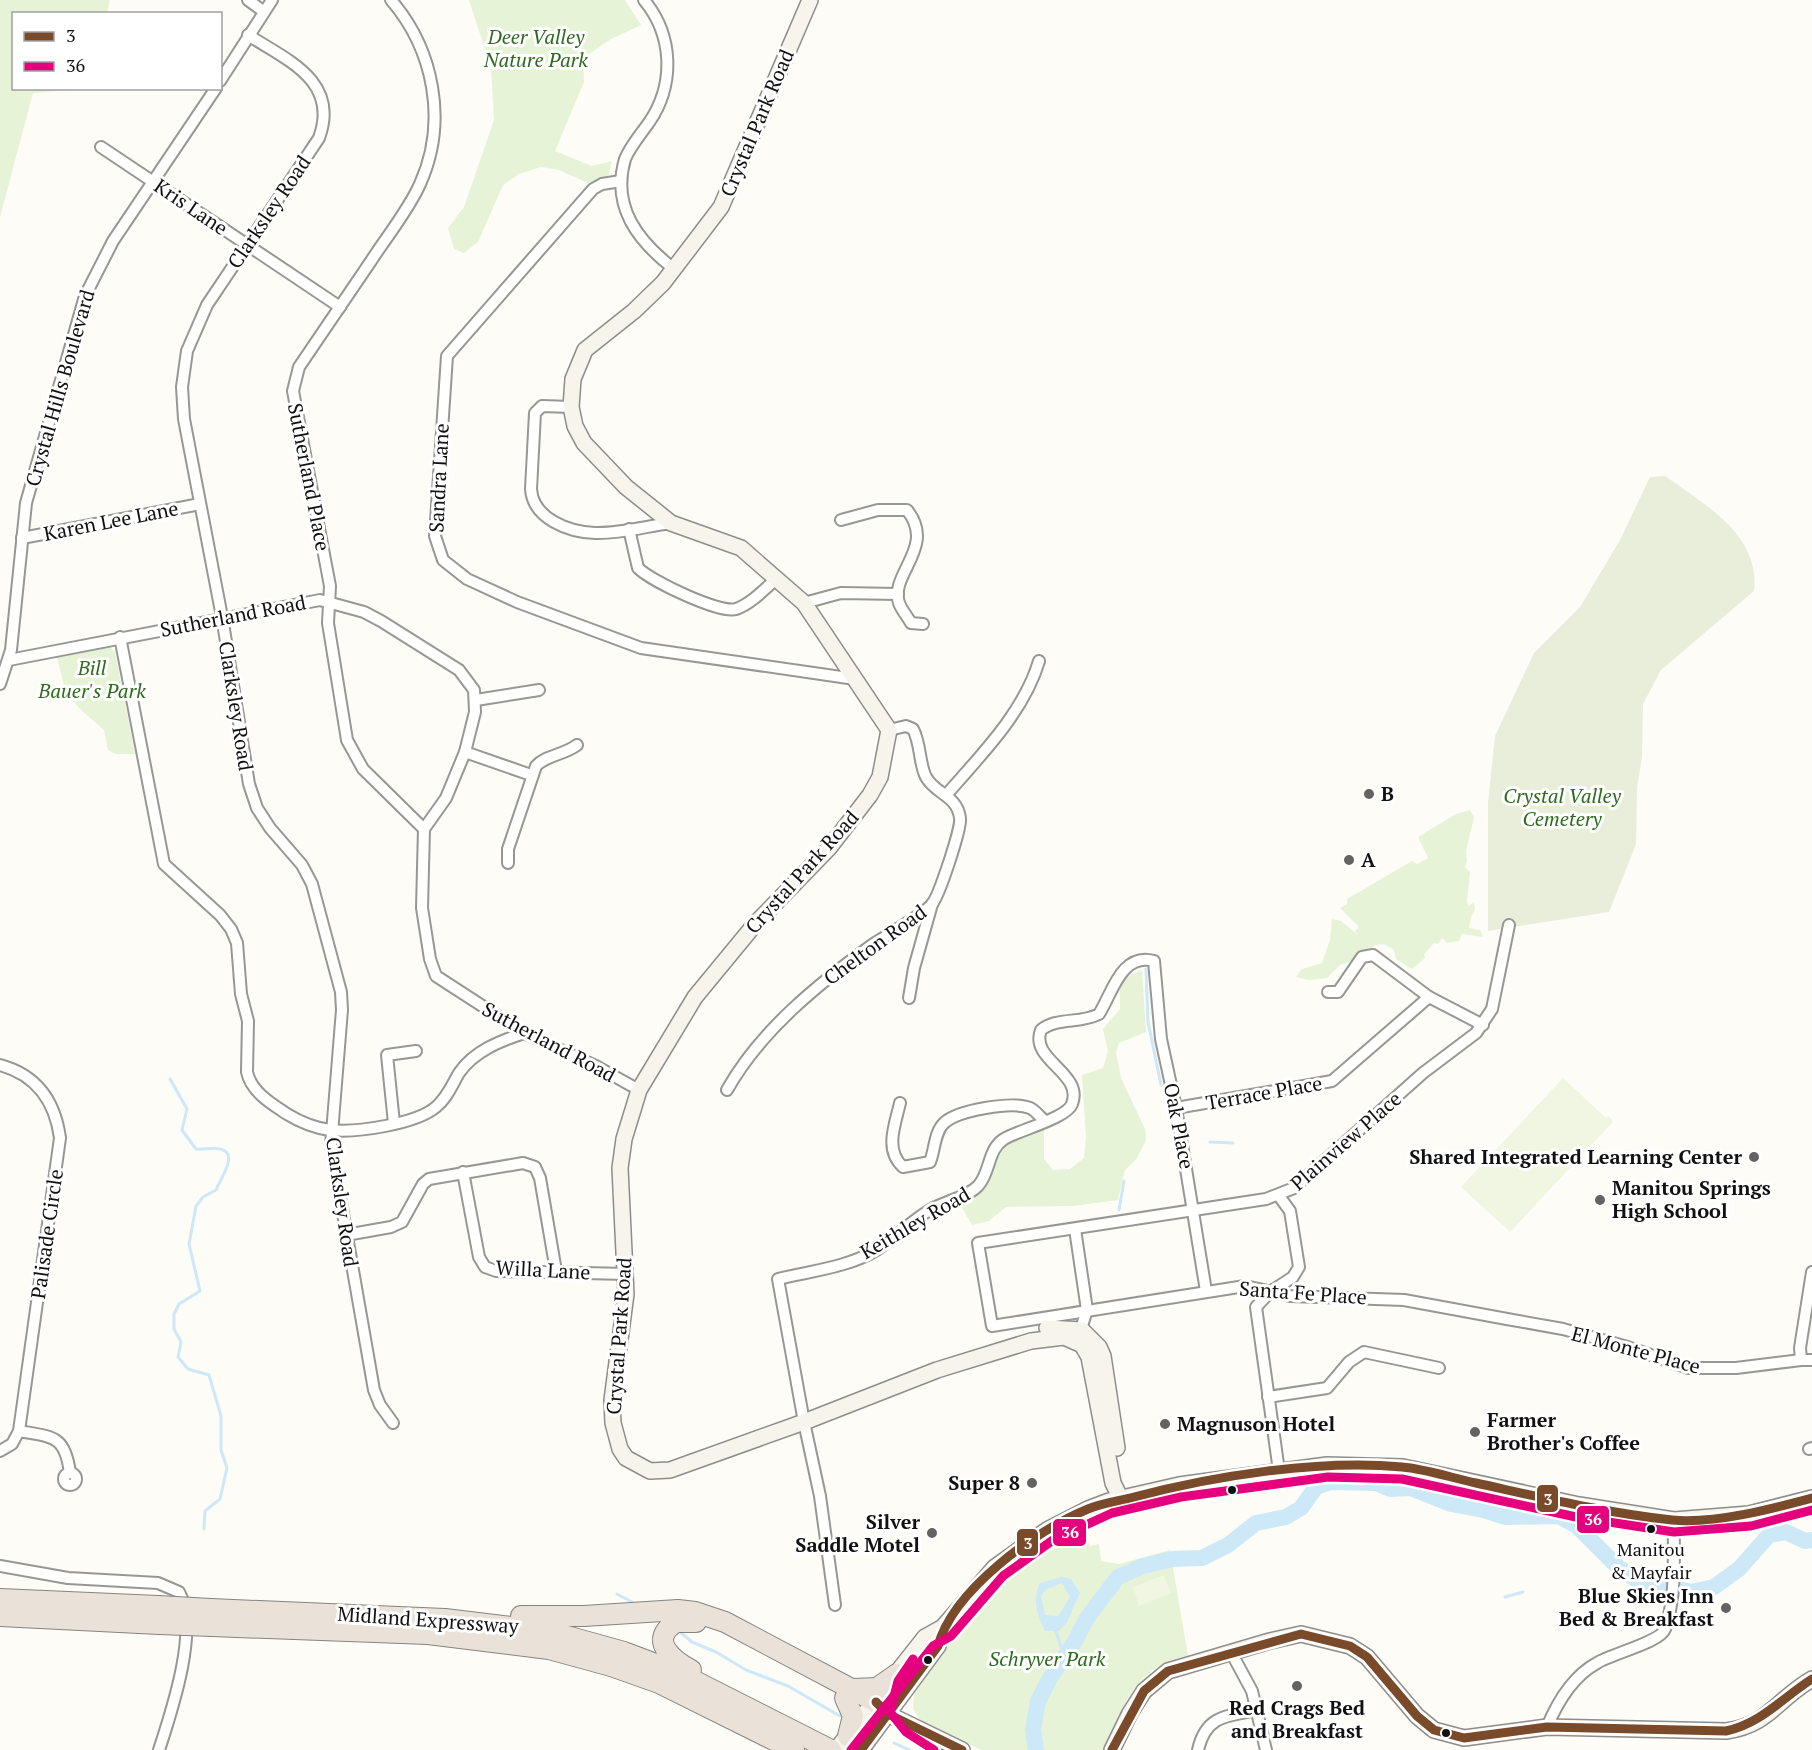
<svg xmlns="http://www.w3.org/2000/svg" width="1812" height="1750" font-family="'PT Serif',serif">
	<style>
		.green { fill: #e7f3d7 }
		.cemetery { fill: #e9eedb }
		.pitch { fill: #f0f6e1 }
		.water { fill: #cde8f7; fill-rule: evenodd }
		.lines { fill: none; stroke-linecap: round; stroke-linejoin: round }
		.stream { stroke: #cde8f7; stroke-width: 3 }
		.river { stroke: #cde8f7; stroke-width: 16 }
		.street-casing { stroke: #979795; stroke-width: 14 }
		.secondary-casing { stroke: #8e8d8b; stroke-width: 18 }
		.highway-casing { stroke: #858482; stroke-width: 22 }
		.street { stroke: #fffffe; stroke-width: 10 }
		.secondary { stroke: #f6f4eb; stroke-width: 15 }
		.highway { stroke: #eae1d8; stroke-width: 20 }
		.highway-bridge-casing { stroke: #858482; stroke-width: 22; stroke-linecap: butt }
		.highway-bridge { stroke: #eae1d8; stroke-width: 20 }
		.bus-1-casing { stroke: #fff; stroke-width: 14 }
		.bus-2-casing { stroke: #fff; stroke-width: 14 }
		.bus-1 { stroke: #7a4b2a; stroke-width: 9 }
		.bus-2 { stroke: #e5007d; stroke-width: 9 }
		.poi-dot { fill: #646362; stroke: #fff; stroke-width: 2 }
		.bus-dot { fill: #111; stroke: #fff; stroke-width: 2 }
		.labels { text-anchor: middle; stroke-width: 6; stroke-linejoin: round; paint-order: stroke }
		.bus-label { font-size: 18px; fill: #111; stroke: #fff }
		.park-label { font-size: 20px; font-style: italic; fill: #2f6b1f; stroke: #fff }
		.street-label { font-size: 20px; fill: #111; stroke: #fff }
		.poi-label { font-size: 20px; font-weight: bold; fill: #111; stroke: #fff; text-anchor: start }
		.line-badge { stroke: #fff; stroke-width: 2 }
		.badge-label { font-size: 16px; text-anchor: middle; font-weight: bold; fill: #fff }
	</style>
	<rect width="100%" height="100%" fill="#fdfcf7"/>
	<g class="green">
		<path d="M0 0H110L107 13 14 14V88L81 89 33 93 0 217Z"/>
		<path d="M469 0H625L641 25 611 39 583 58 584 82 555 151 592 166 612 161 608 177 588 183 559 170 541 167 519 174 503 185 478 242 464 253 454 249 448 228 464 207 494 120 491 68Z"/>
		<path d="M110 647 115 652 135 754H115L108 750 104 730 80 709 65 690 57 657Z"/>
		<path d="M1470 810 1474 817 1466 851 1467 861 1465 867 1470 872 1467 902 1469 906 1474 902 1475 910 1471 917 1469 928 1480 930 1483 937 1462 934 1459 941 1447 943 1442 938 1438 944 1434 943 1424 954 1425 958 1412 969 1396 959 1394 950 1384 944 1375 945 1355 960 1340 965 1327 978 1309 980 1296 977 1302 969 1322 963 1330 940 1332 919 1341 921 1357 934 1355 931 1359 927 1340 908 1347 904V899L1412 861 1417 864 1428 858 1418 837 1456 814Z"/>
		<path d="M1142 970 1146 1032 1119 1043 1116 1053 1121 1078 1145 1129 1146 1140 1137 1158 1125 1170 1118 1200 1073 1206 1006 1207 989 1221 972 1225 959 1203 975 1194 998 1151 1011 1140 1044 1129V1159L1053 1170 1070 1169 1084 1158 1086 1137 1082 1075 1103 1068 1108 1051 1103 1029 1120 1009V979Z"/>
		<path d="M1081 1528 1090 1546 1099 1544 1101 1561 1119 1564 1170 1550 1188 1656C1136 1665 1122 1707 1104 1750H981L921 1721 913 1709 914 1694C964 1625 998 1563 1081 1528Z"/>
	</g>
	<path class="cemetery" d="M1665 476C1704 504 1761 535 1754 591L1661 670 1643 704 1642 757 1637 788 1636 844 1609 912 1488 931V803L1495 736 1534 653 1580 607 1620 540 1650 477Z"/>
	<g class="pitch">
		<path d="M1563 1078 1606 1118 1608 1116 1612 1119V1123L1510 1232 1461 1187Z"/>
		<path d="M1164 1575 1171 1593 1139 1606 1133 1587Z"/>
	</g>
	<path class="water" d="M1062 1577 1071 1579 1080 1593 1067 1622 1059 1631H1045C1037 1614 1032 1600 1040 1583ZM1062 1583 1070 1597 1058 1616 1045 1615 1041 1596 1045 1590Z"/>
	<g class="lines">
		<g class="stream">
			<path d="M1146 969 1148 1022 1161 1085"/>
			<path d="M170 1079 187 1109 182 1130 196 1149C204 1150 212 1147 220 1149 240 1153 220 1179 216 1190L203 1197 196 1206 189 1244 200 1291 179 1304 174 1314V1329L181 1342 178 1357 188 1369 209 1375 221 1416V1450L227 1468 220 1499 205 1511 204 1529"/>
			<path d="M1210 1142 1233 1143"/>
			<path d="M1119 1210 1124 1181"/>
			<path d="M617 1594 634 1603"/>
			<path d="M1505 1597 1523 1592"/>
			<path d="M679 1631 692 1642 716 1652 746 1670 788 1686 840 1716"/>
			<path d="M1056 1631 1064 1657"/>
			<path d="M894 1743 910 1750"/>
		</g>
		<path class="river" d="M1036 1750 1033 1730 1038 1701 1050 1678 1075 1641 1087 1618 1118 1577 1143 1566 1172 1559 1202 1558 1228 1545 1256 1523 1286 1517 1301 1508 1316 1487 1331 1482 1376 1483 1390 1489 1411 1488 1451 1504 1483 1510 1505 1517 1559 1516 1577 1526 1618 1567 1635 1579 1692 1592 1714 1587 1739 1569 1769 1535 1786 1532 1805 1541 1812 1540"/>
		<g class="street-casing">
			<g id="street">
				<path d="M248 0 263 11"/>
				<path d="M391 0C434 50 448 122 420 184 408 211 387 236 371 261 347 296 323 332 299 367L293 391 330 586 328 623 347 740 363 769 424 829"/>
				<path d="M644 0C673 35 675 83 650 121 641 134 631 145 625 159 611 207 638 241 674 269"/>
				<path d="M248 35C287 60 340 81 319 138L207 305 187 351 182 387 184 419 222 617 249 784 257 808 270 828 302 865 312 884 341 992 342 1010 331 1145 374 1390 380 1405 393 1423"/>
				<path d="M220 81 272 0"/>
				<path d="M101 147 340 307"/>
				<path d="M621 181 602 184 593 189 447 356 435 536 443 560 467 579 517 602 641 648 855 679"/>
				<path d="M571 407 542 406 535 413 531 489C533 519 569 532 595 533 620 534 647 526 671 523"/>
				<path d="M841 520 878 510H907C937 547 889 574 899 603 901 609 907 616 911 623L923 624"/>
				<path d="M629 529 638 568C651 581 720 614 736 609 751 604 766 588 777 578"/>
				<path d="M22 538 200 504"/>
				<path d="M804 603 841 593 898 594"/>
				<path d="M120 637 164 864 220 915 231 929 237 943 241 994 248 1021 247 1072C251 1092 272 1104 287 1114 300 1122 315 1128 330 1130 356 1133 416 1124 436 1107 447 1098 452 1085 459 1073 474 1051 500 1041 524 1033"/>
				<path d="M9 660 320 600 364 612 381 621 459 670 474 690 475 712 465 752 446 798 424 829 422 908 430 959 436 976 524 1033 596 1066 639 1090"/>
				<path d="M0 684 11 650 26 503 85 296 113 241 216 88"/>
				<path d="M476 700 539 690"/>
				<path d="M465 752 531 775"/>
				<path d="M947 794C981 755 1024 712 1039 661"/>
				<path d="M508 863V849L536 766C546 755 564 755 577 745"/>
				<path d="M1509 925 1492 1009 1476 1033 1423 1073 1294 1188 1266 1199 978 1243 992 1326 1245 1286 1290 1296 1404 1300 1507 1319 1563 1329 1624 1346 1689 1368H1736L1801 1360"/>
				<path d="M1328 992H1338L1362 957 1373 955 1429 997 1483 1025"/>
				<path d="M909 998 914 968 932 904"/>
				<path d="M0 1065C37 1075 55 1101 60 1138L19 1431 12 1444 0 1451"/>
				<path d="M727 1090C760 1031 818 984 872 945 884 937 926 913 932 904 939 896 962 827 960 818 957 795 935 794 926 777 919 764 921 744 913 729L906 726 889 730"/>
				<path d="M900 1103C895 1125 884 1150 903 1167L930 1162C935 1150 934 1133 944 1123 958 1110 1012 1101 1030 1108 1035 1110 1040 1117 1045 1121"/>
				<path d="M1176 1108 1332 1081 1429 997"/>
				<path d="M394 1123 387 1055 416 1051"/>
				<path d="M463 1172 479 1257 485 1267 496 1271 627 1274"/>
				<path d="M1075 1229 1087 1310 1079 1335"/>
				<path d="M346 1235 391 1227 402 1222 423 1184 429 1179 523 1163 535 1167 540 1178 556 1271"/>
				<path d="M1812 1272 1800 1348 1801 1360H1812"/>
				<path d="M1268 1397 1327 1388 1349 1362 1364 1352 1439 1368"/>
				<path d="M19 1431C53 1437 65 1435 70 1473"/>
				<path d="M1809 1449 1812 1448"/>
				<path d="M1279 1471 1256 1307 1270 1292 1293 1277 1299 1267 1290 1211 1279 1196"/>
				<circle cx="70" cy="1479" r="6"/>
				<path d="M0 1566 68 1578 158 1583 179 1592C200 1628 171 1713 159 1750"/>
				<path d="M835 1605 820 1496 804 1422 778 1279C811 1271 850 1267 878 1249 896 1237 911 1221 930 1210 945 1201 966 1198 978 1186 991 1172 987 1150 1004 1139 1019 1130 1067 1118 1072 1104 1084 1073 1029 1060 1041 1030 1056 1017 1081 1024 1099 1014 1112 994 1121 952 1154 961L1161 1039 1176 1108 1206 1291"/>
				<path d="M1232 1654 1252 1691 1266 1750"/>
				<path d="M1547 1727C1557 1703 1573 1676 1597 1663 1611 1654 1661 1642 1665 1629 1677 1596 1673 1556 1674 1520"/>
				<path d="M1198 1750C1206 1715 1227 1716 1258 1710"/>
			</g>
		</g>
		<g class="secondary-casing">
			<g id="secondary">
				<path d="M810 0 721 207 663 283 634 311 585 350 573 379 571 407 575 426 584 443 626 487 671 523 741 548 804 603 889 730 880 777 870 795 829 848 756 923 695 997 639 1090 624 1139 620 1168 626 1294 612 1400 613 1423 620 1449 626 1458 650 1471 670 1470 804 1422 937 1370 1031 1341 1064 1337 1082 1345 1089 1357 1113 1483 1121 1499"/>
				<path d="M1047 1328 1082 1330 1099 1347 1103 1356 1117 1448"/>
				<path d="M888 1714 962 1750"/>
				<path d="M836 1750 925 1637 943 1627 995 1567 1047 1530 1088 1509 1109 1501 1179 1485 1327 1465 1403 1467 1579 1505 1674 1520 1749 1514 1812 1498"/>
				<path d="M861 1750 938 1646 943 1627"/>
				<path d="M1112 1750 1130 1713 1144 1691 1168 1671 1270 1641 1301 1634 1350 1646 1367 1657 1417 1716 1434 1730 1464 1738 1547 1727 1726 1731C1769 1725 1777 1699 1812 1679"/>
			</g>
		</g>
		<g class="highway-casing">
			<g id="highway">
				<path d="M0 1599 158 1606"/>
				<path d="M211 1609 445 1619 552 1632 624 1652 677 1672 831 1750"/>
				<path d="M0 1616 159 1624"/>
				<path d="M521 1616H584L678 1610 695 1612 725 1622 876 1702 888 1714"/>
				<path d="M212 1626 428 1634 549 1649 611 1666 659 1683 794 1750"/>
				<path d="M691 1670C671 1659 648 1640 676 1622H696"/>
				<path d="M853 1689 877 1688 897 1674"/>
				<path d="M845 1698 853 1716 848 1736"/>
			</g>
		</g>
		<use href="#street" class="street"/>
		<use href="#secondary" class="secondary"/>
		<use href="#highway" class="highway"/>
		<g class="highway-bridge-casing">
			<g id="highway-bridge">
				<path d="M158 1606 211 1609"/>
				<path d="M159 1624 212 1626"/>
			</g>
		</g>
		<use href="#highway-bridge" class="highway-bridge"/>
		<g class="bus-1-casing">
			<g id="bus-1">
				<path d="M876 1702 888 1714 962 1750"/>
				<path d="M861 1750 938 1646C953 1590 1036 1530 1088 1509 1102 1503 1119 1501 1134 1497 1213 1476 1320 1459 1402 1467 1426 1469 1452 1478 1476 1483 1540 1497 1606 1513 1672 1520 1715 1524 1771 1509 1812 1498"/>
				<path d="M1112 1750 1144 1691 1168 1671 1301 1634 1350 1646 1367 1657 1417 1716 1434 1730 1464 1738 1547 1727 1726 1731C1762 1723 1782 1698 1812 1679"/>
			</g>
		</g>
		<g class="bus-2-casing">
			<g id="bus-2">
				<path d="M913 1659 898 1681 890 1712 906 1732 934 1750"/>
				<path d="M851 1750 933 1646 951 1636 1003 1576 1053 1540 1112 1513 1181 1497 1328 1477 1402 1479 1576 1517 1674 1532 1751 1526 1812 1510"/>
			</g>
		</g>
		<use href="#bus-1" class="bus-1"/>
		<use href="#bus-2" class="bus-2"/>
	</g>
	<g class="poi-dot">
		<circle cx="1369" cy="794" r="6"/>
		<circle cx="1349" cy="860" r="6"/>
		<circle cx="1754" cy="1157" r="6"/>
		<circle cx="1600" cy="1200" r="6"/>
		<circle cx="1165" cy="1424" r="6"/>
		<circle cx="1475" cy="1432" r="6"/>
		<circle cx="1032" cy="1483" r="6"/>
		<circle cx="932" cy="1533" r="6"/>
		<circle cx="1726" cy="1608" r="6"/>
		<circle cx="1297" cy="1686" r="6"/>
	</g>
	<g class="bus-dot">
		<circle cx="1232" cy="1490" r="5"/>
		<circle cx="1651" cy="1529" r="5"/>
		<circle cx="928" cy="1660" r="5"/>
		<circle cx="1446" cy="1733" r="5"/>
	</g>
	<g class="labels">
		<g class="bus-label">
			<text x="1651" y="1556">Manitou<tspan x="1651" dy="23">&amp; Mayfair</tspan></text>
		</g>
		<g class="park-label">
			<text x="536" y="44">Deer Valley<tspan x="536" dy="23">Nature Park</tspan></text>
			<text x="92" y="675">Bill<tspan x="92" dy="23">Bauer's Park</tspan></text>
			<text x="1562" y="803">Crystal Valley<tspan x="1562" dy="23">Cemetery</tspan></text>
			<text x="1047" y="1666">Schryver Park</text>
		</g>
		<g class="street-label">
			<text transform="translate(757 123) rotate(-67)" y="7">Crystal Park Road</text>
			<text transform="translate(191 207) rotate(34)" y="7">Kris Lane</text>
			<text transform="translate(269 212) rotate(-56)" y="7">Clarksley Road</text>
			<text transform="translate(60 388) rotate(-74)" y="7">Crystal Hills Boulevard</text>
			<text transform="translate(309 477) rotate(79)" y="7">Sutherland Place</text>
			<text transform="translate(439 478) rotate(-87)" y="7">Sandra Lane</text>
			<text transform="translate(111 521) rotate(-11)" y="7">Karen Lee Lane</text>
			<text transform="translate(233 616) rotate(-11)" y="7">Sutherland Road</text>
			<text transform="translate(236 706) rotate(81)" y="7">Clarksley Road</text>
			<text transform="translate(802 872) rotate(-48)" y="7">Crystal Park Road</text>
			<text transform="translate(875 945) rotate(-36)" y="7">Chelton Road</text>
			<text transform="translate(549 1042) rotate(28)" y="7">Sutherland Road</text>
			<text transform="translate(1264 1093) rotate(-10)" y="7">Terrace Place</text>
			<text transform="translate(1179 1126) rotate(79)" y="7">Oak Place</text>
			<text transform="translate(1346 1141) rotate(-41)" y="7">Plainview Place</text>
			<text transform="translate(342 1202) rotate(82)" y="7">Clarksley Road</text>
			<text transform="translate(915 1223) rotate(-30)" y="7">Keithley Road</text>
			<text transform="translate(47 1234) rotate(-82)" y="7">Palisade Circle</text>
			<text transform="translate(543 1270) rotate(3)" y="7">Willa Lane</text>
			<text transform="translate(1303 1293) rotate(4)" y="7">Santa Fe Place</text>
			<text transform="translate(619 1336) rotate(-86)" y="7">Crystal Park Road</text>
			<text transform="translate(1636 1350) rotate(15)" y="7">El Monte Place</text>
			<text transform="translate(428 1620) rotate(4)" y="7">Midland Expressway</text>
		</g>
		<g class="poi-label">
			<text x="1381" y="801">B</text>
			<text x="1361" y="867">A</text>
			<text x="1742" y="1164" text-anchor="end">Shared Integrated Learning Center</text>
			<text x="1612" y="1195">Manitou Springs<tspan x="1612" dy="23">High School</tspan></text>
			<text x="1487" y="1427">Farmer<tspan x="1487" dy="23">Brother's Coffee</tspan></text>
			<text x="1177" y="1431">Magnuson Hotel</text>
			<text x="1020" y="1490" text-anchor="end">Super 8</text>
			<text x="920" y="1529" text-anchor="end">Silver<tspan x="920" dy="23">Saddle Motel</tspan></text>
			<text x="1714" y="1603" text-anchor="end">Blue Skies Inn<tspan x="1714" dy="23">Bed &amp; Breakfast</tspan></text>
			<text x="1297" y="1715" text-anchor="middle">Red Crags Bed<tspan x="1297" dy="23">and Breakfast</tspan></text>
		</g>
	</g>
	<g class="line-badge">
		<rect x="1536" y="1484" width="23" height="29" rx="6" fill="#7a4b2a"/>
		<rect x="1576" y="1505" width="34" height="29" rx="6" fill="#e5007d"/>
		<rect x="1052" y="1518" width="35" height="29" rx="6" fill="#e5007d"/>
		<rect x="1016" y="1528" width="23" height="29" rx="6" fill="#7a4b2a"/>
	</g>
	<g class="badge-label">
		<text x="1548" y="1505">3</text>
		<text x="1593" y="1525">36</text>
		<text x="1070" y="1538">36</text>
		<text x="1028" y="1549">3</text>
	</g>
	<rect x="12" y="12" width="210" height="78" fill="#ffffff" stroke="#a0a0a0" stroke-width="1.5"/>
	<rect x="24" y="32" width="30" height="9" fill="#7a4b2a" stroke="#a0a0a0" stroke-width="1.5"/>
	<text x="66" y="42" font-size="18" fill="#111111">3</text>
	<rect x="24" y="62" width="30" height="9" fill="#e5007d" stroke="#a0a0a0" stroke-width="1.5"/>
	<text x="66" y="72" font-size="18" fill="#111111">36</text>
</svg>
